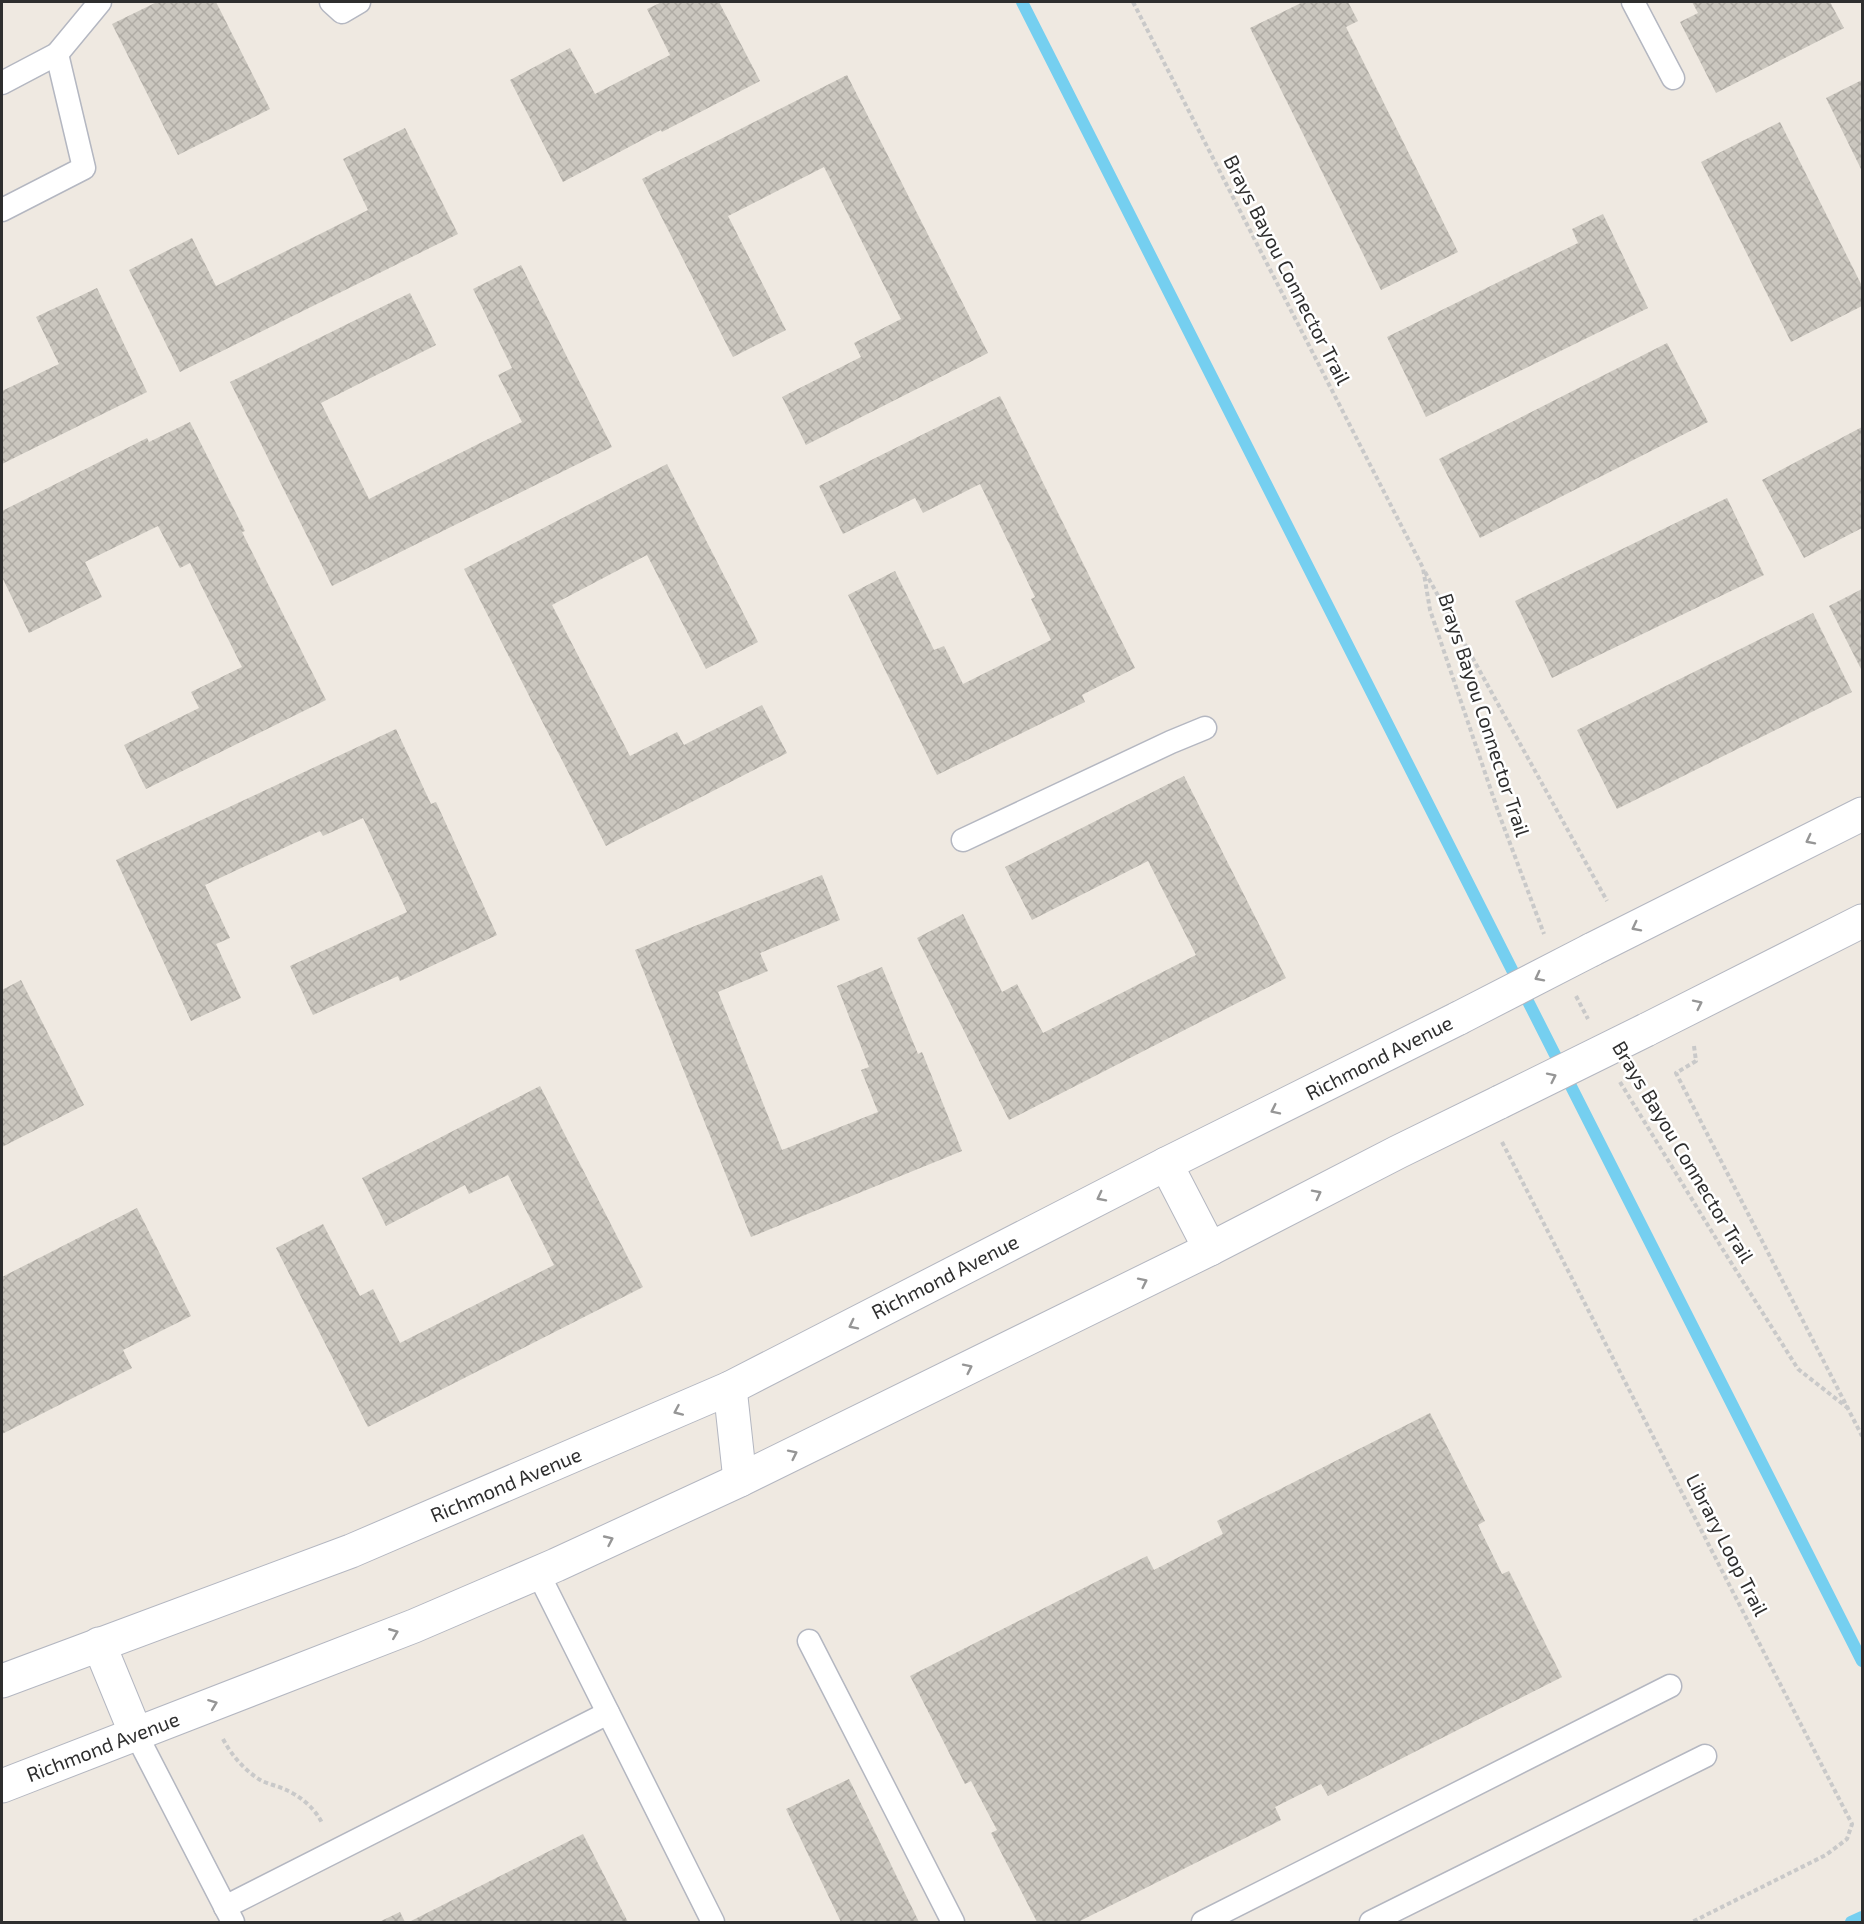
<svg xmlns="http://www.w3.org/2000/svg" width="1864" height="1924" font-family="'Exo 2',sans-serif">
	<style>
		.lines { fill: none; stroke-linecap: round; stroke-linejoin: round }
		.stream { stroke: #75cff0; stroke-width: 12 }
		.building { fill: url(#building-cross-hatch) }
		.service-casing { stroke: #b4b7c1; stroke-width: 25 }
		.secondary-casing { stroke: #b4b7c1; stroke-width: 35 }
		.path { stroke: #c9c9c9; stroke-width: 4; stroke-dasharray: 4.5 3; stroke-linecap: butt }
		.service { stroke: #fff; stroke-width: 22 }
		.secondary { stroke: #fff; stroke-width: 33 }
		.secondary-bridge-casing { stroke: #b4b7c1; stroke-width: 35; stroke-linecap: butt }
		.secondary-bridge { stroke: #fff; stroke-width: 33 }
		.oneway { stroke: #969696 }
		.labels { text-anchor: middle; stroke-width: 5; stroke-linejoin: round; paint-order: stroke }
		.street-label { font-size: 20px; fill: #2e2e2e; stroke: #fff }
	</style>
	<defs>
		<pattern id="building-cross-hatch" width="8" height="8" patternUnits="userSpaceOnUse" patternTransform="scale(1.5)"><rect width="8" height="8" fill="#cbc7bf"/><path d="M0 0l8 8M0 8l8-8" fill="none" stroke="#afaba4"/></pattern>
	</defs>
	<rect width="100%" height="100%" fill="#efe9e1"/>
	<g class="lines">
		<g class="stream">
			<path d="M1022 2 1862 1661"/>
			<path d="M1851 1922 1862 1917"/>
		</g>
	</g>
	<g class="building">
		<path d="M157 2H216L270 109 178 155 112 24Z"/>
		<path d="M662 2H719L760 81 662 132 661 130 563 182 510 80 570 48 595 94 670 55 647 9Z"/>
		<path d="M1303 2H1348L1358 21 1346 27 1458 252 1381 290 1250 28Z"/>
		<path d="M1692 2H1830L1844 28 1716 93 1680 22 1698 13Z"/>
		<path d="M847 75 988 353 806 445 782 397 861 357 854 343 901 319 824 167 728 216 786 330 733 357 642 179Z"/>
		<path d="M1862 80V171L1826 98Z"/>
		<path d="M1780 122 1862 286V306L1791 342 1701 162Z"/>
		<path d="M405 128 458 234 180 372 129 270 192 238 216 286 368 210 343 159Z"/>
		<path d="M1603 214 1648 308 1426 417 1387 337 1578 243 1572 229Z"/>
		<path d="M521 265 612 447 332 586 230 382 410 293 436 345 321 403 369 499 522 422 498 375 512 368 473 289Z"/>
		<path d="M97 288 147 392 2 464V391L59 364 36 317Z"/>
		<path d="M1667 343 1708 422 1480 538 1439 459Z"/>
		<path d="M1000 396 1135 668 1082 695 1085 702 937 775 848 595 895 571 934 650 944 646 963 684 1051 640 1031 599 1035 597 980 484 923 513 915 498 843 534 819 486Z"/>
		<path d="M190 422 245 531 242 532 326 700 146 789 124 745 199 708 191 692 242 667 190 563 180 568 158 526 85 562 102 597 29 633 2 577V511L147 438 149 442Z"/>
		<path d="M1862 427V528L1804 558 1762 480Z"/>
		<path d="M667 464 758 642 706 669 647 555 552 605 630 756 677 732 684 745 762 705 787 753 606 846 464 569Z"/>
		<path d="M1727 498 1764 575 1552 678 1515 601Z"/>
		<path d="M1862 589V671L1829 606Z"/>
		<path d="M1813 613 1852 692 1617 809 1577 730Z"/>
		<path d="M396 729 431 804 436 802 497 935 400 981 398 976 313 1015 290 966 407 912 363 818 323 836 320 831 205 885 230 938 216 944 241 998 191 1021 116 860Z"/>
		<path d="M1184 776 1286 978 1009 1120 917 938 963 914 1002 992 1017 984 1043 1033 1196 955 1148 861 1032 920 1005 867Z"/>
		<path d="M822 875 840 920 760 953 768 971 718 992 782 1150 878 1112 861 1070 869 1067 837 986 882 967 918 1054 922 1052 962 1151 751 1237 635 950Z"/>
		<path d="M21 980 84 1105 2 1147V990Z"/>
		<path d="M540 1086 643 1287 368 1427 276 1248 323 1224 360 1296 373 1289 400 1343 554 1265 508 1175 469 1194 465 1185 386 1226 362 1178Z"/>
		<path d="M137 1208 191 1316 123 1350 132 1368 2 1434V1277Z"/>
		<path d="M1430 1413 1485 1521 1478 1525 1502 1574 1509 1571 1562 1677 1328 1796 1321 1784 1275 1807 1281 1820 1078 1922H1037L991 1833 997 1830 971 1781 965 1784 910 1676 1147 1556 1154 1570 1223 1534 1217 1521Z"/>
		<path d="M849 1779 919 1922H841L786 1809Z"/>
		<path d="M583 1834 628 1922H409Z"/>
		<path d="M400 1912 405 1922H379Z"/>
	</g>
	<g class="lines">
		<g class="service-casing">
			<g id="service">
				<path d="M331 2 342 12 359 2"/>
				<path d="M1633 2 1673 78"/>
				<path d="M2 83 57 54 100 2"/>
				<path d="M2 210 84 168 57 54"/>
				<path d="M963 840 1171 742 1205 728"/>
				<path d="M538 1573 713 1922"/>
				<path d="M809 1641 953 1922"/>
				<path d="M136 1734 233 1922"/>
				<path d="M225 1907 608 1713"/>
				<path d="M1203 1922 1670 1686"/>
				<path d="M1371 1922 1705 1756"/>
			</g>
		</g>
		<g class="secondary-casing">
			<g id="secondary">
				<path d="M1591 950 1862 814"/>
				<path d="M1646 1030 1862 921"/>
				<path d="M1166 1164 1210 1249"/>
				<path d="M730 1388 740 1480"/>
				<path d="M99 1644 136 1734"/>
				<path d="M2 1681 351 1551 730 1388 1166 1164 1459 1018"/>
				<path d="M2 1786 414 1626 556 1565 740 1480 1210 1249 1398 1152 1500 1102"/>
			</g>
		</g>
		<g class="path">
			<path d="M1133 2 1423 568 1430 610 1499 814 1544 934"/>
			<path d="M1425 572 1607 901"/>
			<path d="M1576 996 1588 1019"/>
			<path d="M1694 1046 1696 1061 1676 1073 1862 1436"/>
			<path d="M1620 1082 1720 1245 1798 1369 1849 1409"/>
			<path d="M1502 1142 1852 1824 1847 1839 1826 1855 1692 1922"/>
			<path d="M223 1739C232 1756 245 1771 262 1781 269 1784 277 1786 284 1789 299 1795 315 1808 322 1823"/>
		</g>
		<use href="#service" class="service"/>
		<use href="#secondary" class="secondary"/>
		<g class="secondary-bridge-casing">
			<g id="secondary-bridge">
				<path d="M1459 1018 1591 950"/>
				<path d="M1500 1102 1646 1030"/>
			</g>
		</g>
		<use href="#secondary-bridge" class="secondary-bridge"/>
	</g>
	<defs><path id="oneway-chevron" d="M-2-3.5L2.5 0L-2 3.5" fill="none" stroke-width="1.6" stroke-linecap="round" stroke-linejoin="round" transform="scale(1.5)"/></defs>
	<g class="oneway">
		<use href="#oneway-chevron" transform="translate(1810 840) rotate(153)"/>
		<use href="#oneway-chevron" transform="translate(1636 927) rotate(153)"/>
		<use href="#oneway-chevron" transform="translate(1539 977) rotate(153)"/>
		<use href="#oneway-chevron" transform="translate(1698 1004) rotate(-26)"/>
		<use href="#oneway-chevron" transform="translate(1552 1077) rotate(-26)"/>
		<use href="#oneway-chevron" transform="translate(1275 1110) rotate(154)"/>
		<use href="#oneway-chevron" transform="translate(1317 1194) rotate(-27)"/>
		<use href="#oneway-chevron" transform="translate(1101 1197) rotate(153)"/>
		<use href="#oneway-chevron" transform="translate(1143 1282) rotate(-26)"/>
		<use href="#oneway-chevron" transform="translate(853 1325) rotate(153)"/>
		<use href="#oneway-chevron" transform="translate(968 1368) rotate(-26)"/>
		<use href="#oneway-chevron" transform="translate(678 1411) rotate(156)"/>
		<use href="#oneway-chevron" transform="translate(793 1454) rotate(-26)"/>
		<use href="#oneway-chevron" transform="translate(609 1540) rotate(-25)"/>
		<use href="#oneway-chevron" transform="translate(394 1633) rotate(-22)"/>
		<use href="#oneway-chevron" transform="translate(213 1704) rotate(-21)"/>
	</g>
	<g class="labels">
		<g class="street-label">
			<text transform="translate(1287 270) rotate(63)" y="7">Brays Bayou Connector Trail</text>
			<text transform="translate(1484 715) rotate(72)" y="7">Brays Bayou Connector Trail</text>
			<text transform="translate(1379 1058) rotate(-27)" y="7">Richmond Avenue</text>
			<text transform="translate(1683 1152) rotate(59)" y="7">Brays Bayou Connector Trail</text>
			<text transform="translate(945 1277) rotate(-27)" y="7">Richmond Avenue</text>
			<text transform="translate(506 1485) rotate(-23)" y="7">Richmond Avenue</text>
			<text transform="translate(1727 1545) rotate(63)" y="7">Library Loop Trail</text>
			<text transform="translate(103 1747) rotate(-21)" y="7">Richmond Avenue</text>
		</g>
	</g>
	<rect width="1864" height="1924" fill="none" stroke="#2e2e2e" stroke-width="6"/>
</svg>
